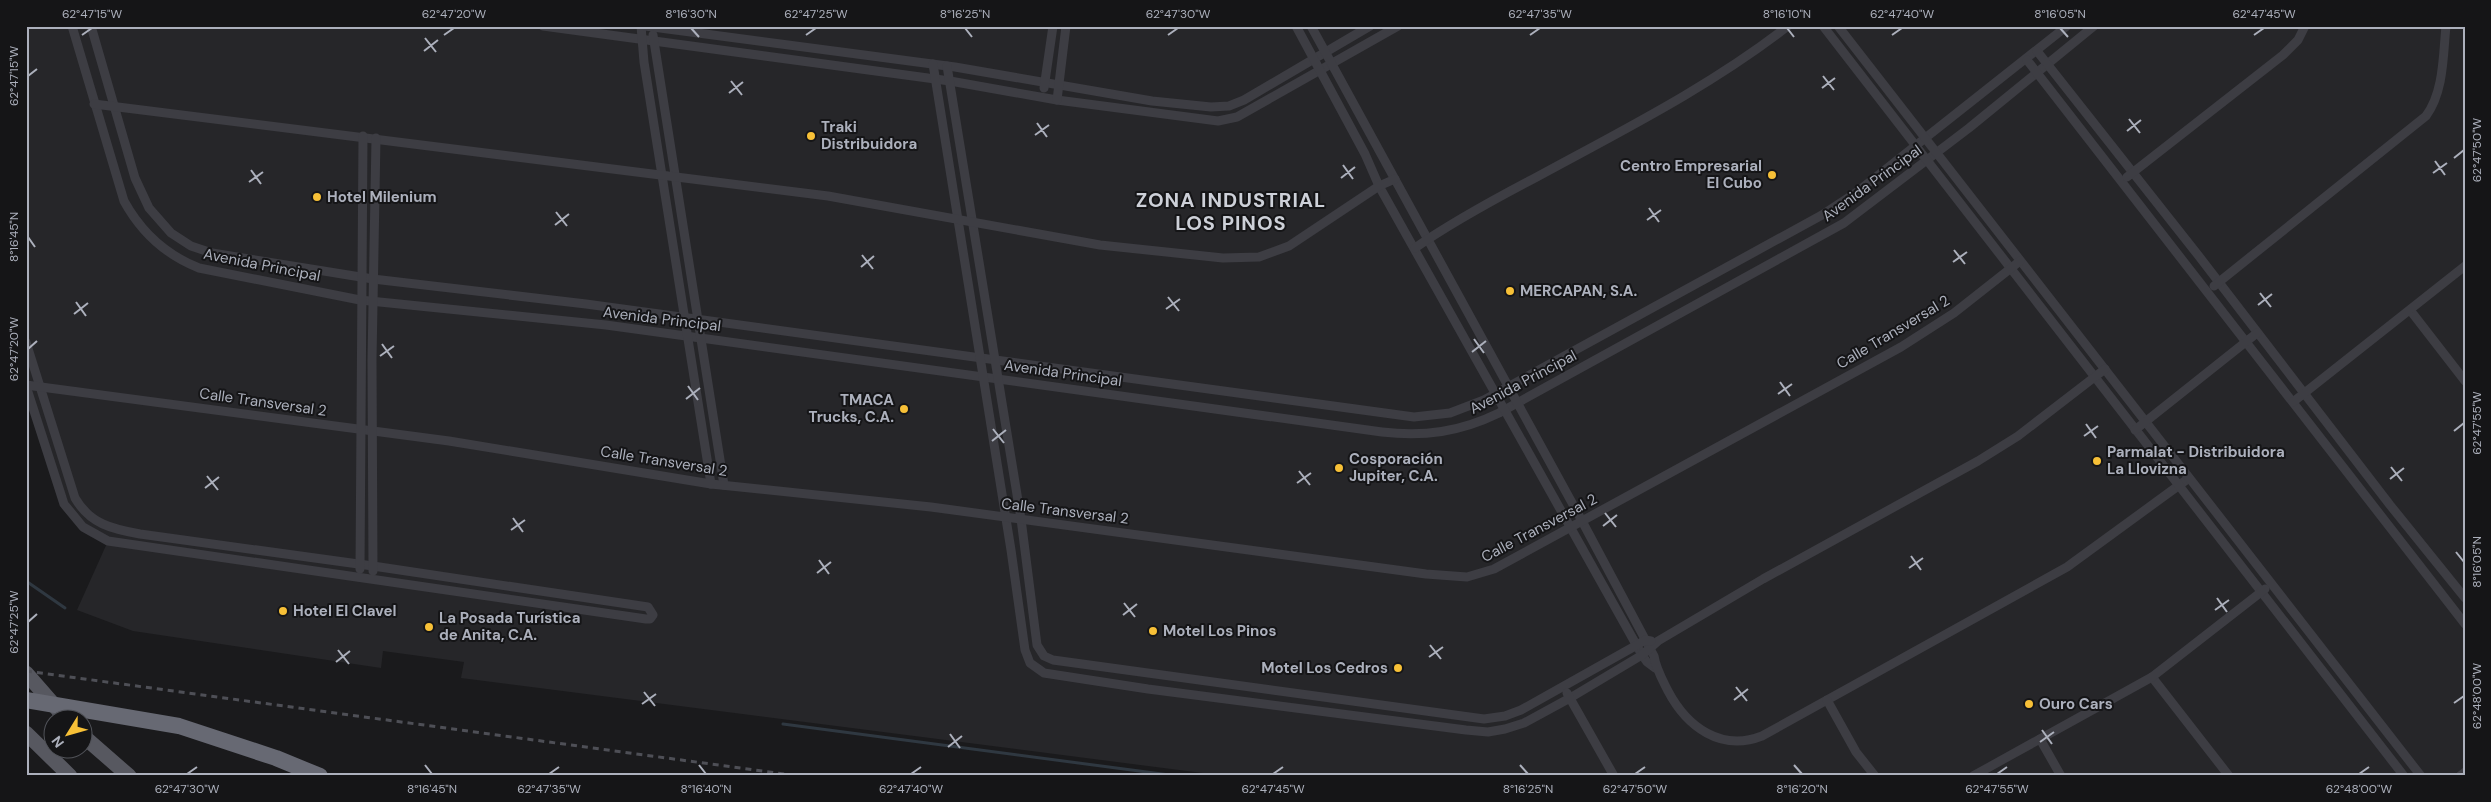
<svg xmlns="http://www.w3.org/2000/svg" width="2491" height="802" font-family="'DM Sans',sans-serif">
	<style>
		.built { fill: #262629 }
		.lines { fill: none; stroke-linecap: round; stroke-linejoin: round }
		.stream { stroke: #2f3841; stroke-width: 3 }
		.minor { stroke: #3d3d43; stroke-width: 9 }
		.primary { stroke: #575860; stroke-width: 15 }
		.motorway { stroke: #676973; stroke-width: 16 }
		.rail { stroke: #4e4f56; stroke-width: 3; stroke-dasharray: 6 5; stroke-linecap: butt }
		.ticks { fill: none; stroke: #acb0bc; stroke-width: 2 }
		.poi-dot { fill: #f7c037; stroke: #151517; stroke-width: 2 }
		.labels { text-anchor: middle; stroke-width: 4; stroke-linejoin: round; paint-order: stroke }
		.poi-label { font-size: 15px; font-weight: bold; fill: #acb0bc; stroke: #151517; text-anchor: start }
		.street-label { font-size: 15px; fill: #acb0bc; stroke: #151517 }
		.district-label { font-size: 20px; font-weight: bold; letter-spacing: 1px; fill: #cdd0d8; stroke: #151517 }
		.neatline { fill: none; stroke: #acb0bc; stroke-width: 2 }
		.ticks-label { font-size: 12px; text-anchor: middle; fill: #acb0bc }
	</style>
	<rect width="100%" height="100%" fill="#1a1a1c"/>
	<path class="built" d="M26 26H2465V776H1226L461 678 464 662 383 651 381 668 133 631 77 610 108 541 73 516 26 386Z"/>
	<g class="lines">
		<g class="stream">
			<path d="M26 581 65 608"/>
			<path d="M783 724 1177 776"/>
		</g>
		<g class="minor">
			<path d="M72 26 124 201C141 232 166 255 199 268L360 300 606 325 1382 432C1424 437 1460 432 1499 413L1844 223 1969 128 2094 26"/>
			<path d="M91 26 135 178 149 208 171 233 191 246 212 253 373 279 586 304 1414 417 1450 413 1484 400 1822 215 1857 192 2067 26"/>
			<path d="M543 26 950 81 1057 100 1218 121 1237 117 1398 26"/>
			<path d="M641 26 644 62 711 484"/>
			<path d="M645 26 955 67 1152 101 1211 107 1229 106 1244 100 1370 26"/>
			<path d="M1296 26 1365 154 1379 186 1642 655 1647 662 1655 668"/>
			<path d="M1311 26 1582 521 1654 656C1656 669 1662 679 1668 691 1687 727 1721 752 1762 736L2067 567 2189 478"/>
			<path d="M1823 26 2404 776"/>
			<path d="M1838 26 2421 776"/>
			<path d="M653 35 724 485"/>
			<path d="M2037 51 2198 255 2390 505 2465 598"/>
			<path d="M2027 60 2465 624"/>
			<path d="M933 64 1011 550 1025 650 1030 663 1044 673 1148 689 1466 730 1488 732 1505 729 1524 723 1570 698 1642 655 1658 641 1763 579 1978 461 2018 436 2105 369"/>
			<path d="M947 66 1021 519 1037 645 1044 656 1053 660 1484 719 1505 716 1521 710 1637 645 1645 640 1651 641"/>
			<path d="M1044 88 1053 26"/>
			<path d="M1057 100 1066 26"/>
			<path d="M94 104 828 196 1100 245 1223 258 1259 257 1289 246 1379 186 1395 179"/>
			<path d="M2127 177 2283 55 2298 40 2305 26"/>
			<path d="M1415 248C1452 222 1493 200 1533 179 1621 131 1708 88 1788 26"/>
			<path d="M2214 286 2426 116C2444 92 2443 55 2446 26"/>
			<path d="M2410 310 2465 381"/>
			<path d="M26 342 75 498C90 524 112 529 140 534L373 566 648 607 653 615 650 619H646L108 541 83 527 64 504 26 386"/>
			<path d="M26 385 449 441 711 484 931 507 1426 574 1467 577 1494 569 1901 347 1954 313 2020 261"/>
			<path d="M2293 402 2465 266"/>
			<path d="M2135 430 2257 333"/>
			<path d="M360 569 363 136"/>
			<path d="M373 571 372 360 376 138"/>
			<path d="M2152 677 2229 776"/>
			<path d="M1567 693 1614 776"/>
			<path d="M1827 700 1856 752 1875 776"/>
			<path d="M2040 739 2061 776"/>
			<path d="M1973 776 2152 677 2265 589"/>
			<path d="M2460 776 2465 772"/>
		</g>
		<g class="primary">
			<path d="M26 673 67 720"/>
			<path d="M26 733 70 776"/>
			<path d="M82 735 129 776"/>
		</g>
		<path class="motorway" d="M26 700 179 726 276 758 320 776"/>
		<path class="rail" d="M26 671 799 776"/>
	</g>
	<path class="ticks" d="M691 28 699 37M965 28 972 37M1787 28 1794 37M2060 28 2068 37M82 35 92 28M444 35 454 28M806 35 816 28M1168 35 1178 28M1530 35 1540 28M1892 35 1902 28M2254 35 2264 28M425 38 436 52M424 51 438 40M28 76 37 69M1823 76 1834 90M731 81 742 95M1822 88 1835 78M729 93 743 82M2129 119 2140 133M1037 123 1047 137M2127 131 2141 120M1035 135 1049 125M2454 158 2464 150M2435 161 2445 175M1343 165 1353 179M251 170 261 184M2433 173 2447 163M1341 178 1355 167M249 182 263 172M1649 208 1659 222M556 212 567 226M1647 220 1661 210M555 225 569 214M28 237 35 247M1954 250 1965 264M862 255 873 269M1953 262 1967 252M861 267 874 256M2260 293 2271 307M1168 297 1179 311M76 302 86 316M2258 305 2272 294M1166 309 1180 299M74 314 88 303M1474 339 1484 353M382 344 392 358M28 349 37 341M1472 352 1486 341M380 356 394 346M1780 382 1790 396M688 386 698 400M1778 394 1792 384M686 399 700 388M2086 424 2096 438M993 429 1004 443M2454 431 2464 423M2084 436 2098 426M992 441 1006 430M2391 467 2402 481M1299 471 1310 485M207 476 218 490M2390 479 2404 468M1297 483 1311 473M205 488 219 477M1605 513 1616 527M513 518 523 532M1603 526 1617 515M511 530 525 520M2456 552 2464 562M1911 556 1921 570M819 560 829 574M1909 568 1923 558M817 573 831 562M2217 598 2227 612M1124 603 1135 617M2215 610 2229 600M1123 615 1137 604M28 622 37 614M1430 645 1441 659M338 650 349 664M1429 657 1443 647M336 662 350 651M1736 687 1747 701M644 692 655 706M1734 700 1748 689M2454 703 2464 696M642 704 656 694M2042 730 2052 744M950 734 960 748M2040 742 2054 732M948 747 962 736M425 765 432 774M699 765 706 774M1520 765 1528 774M1794 765 1802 774M187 774 197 767M549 774 559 767M911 774 921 767M1273 774 1283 767M1635 774 1645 767M1997 774 2007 767M2359 774 2369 767"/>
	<g class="poi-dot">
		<circle cx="811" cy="136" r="5"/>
		<circle cx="1772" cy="175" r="5"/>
		<circle cx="317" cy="197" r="5"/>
		<circle cx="1510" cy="291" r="5"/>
		<circle cx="904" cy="409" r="5"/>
		<circle cx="2097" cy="461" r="5"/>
		<circle cx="1339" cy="468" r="5"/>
		<circle cx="283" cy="611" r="5"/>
		<circle cx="429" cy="627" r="5"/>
		<circle cx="1153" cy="631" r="5"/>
		<circle cx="1398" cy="668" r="5"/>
		<circle cx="2029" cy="704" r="5"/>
	</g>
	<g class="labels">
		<g class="poi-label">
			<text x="821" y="132">Traki<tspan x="821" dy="17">Distribuidora</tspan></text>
			<text x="1762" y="171" text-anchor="end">Centro Empresarial<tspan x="1762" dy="17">El Cubo</tspan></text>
			<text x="327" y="202">Hotel Milenium</text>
			<text x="1520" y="296">MERCAPAN, S.A.</text>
			<text x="894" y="405" text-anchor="end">TMACA<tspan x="894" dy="17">Trucks, C.A.</tspan></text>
			<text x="2107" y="457">Parmalat - Distribuidora<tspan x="2107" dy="17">La Llovizna</tspan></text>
			<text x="1349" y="464">Cosporación<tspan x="1349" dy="17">Jupiter, C.A.</tspan></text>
			<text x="293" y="616">Hotel El Clavel</text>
			<text x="439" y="623">La Posada Turística<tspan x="439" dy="17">de Anita, C.A.</tspan></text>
			<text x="1163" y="636">Motel Los Pinos</text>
			<text x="1388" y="673" text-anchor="end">Motel Los Cedros</text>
			<text x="2039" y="709">Ouro Cars</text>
		</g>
		<g class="street-label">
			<text transform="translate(1872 183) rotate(-36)" y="5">Avenida Principal</text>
			<text transform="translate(262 265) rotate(11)" y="5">Avenida Principal</text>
			<text transform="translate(662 319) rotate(7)" y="5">Avenida Principal</text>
			<text transform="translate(1893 332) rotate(-31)" y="5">Calle Transversal 2</text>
			<text transform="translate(1063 373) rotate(8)" y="5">Avenida Principal</text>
			<text transform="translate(1523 382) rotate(-28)" y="5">Avenida Principal</text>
			<text transform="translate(263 402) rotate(8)" y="5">Calle Transversal 2</text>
			<text transform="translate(664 461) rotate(9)" y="5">Calle Transversal 2</text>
			<text transform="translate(1065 511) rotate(7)" y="5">Calle Transversal 2</text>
			<text transform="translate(1539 528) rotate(-28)" y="5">Calle Transversal 2</text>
		</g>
		<g class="district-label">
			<text x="1231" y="207">ZONA INDUSTRIAL<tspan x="1231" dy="23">LOS PINOS</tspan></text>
		</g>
	</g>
	<rect width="2491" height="802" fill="none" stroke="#151517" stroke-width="55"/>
	<g transform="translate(68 734) rotate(233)"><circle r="24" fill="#151517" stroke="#515359"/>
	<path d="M0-4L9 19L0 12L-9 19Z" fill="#f7c037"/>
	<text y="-8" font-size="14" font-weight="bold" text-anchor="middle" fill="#acb0bc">N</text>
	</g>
	<rect x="28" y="28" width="2436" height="746" class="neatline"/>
	<g class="ticks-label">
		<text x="92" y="18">62°47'15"W</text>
		<text x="454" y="18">62°47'20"W</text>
		<text x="691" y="18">8°16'30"N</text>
		<text x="816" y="18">62°47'25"W</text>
		<text x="965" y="18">8°16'25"N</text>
		<text x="1178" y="18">62°47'30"W</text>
		<text x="1540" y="18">62°47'35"W</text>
		<text x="1787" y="18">8°16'10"N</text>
		<text x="1902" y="18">62°47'40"W</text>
		<text x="2060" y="18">8°16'05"N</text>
		<text x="2264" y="18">62°47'45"W</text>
		<text transform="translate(14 76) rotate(-90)" y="4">62°47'15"W</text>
		<text transform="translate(2477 150) rotate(-90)" y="4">62°47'50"W</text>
		<text transform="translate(14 237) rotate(-90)" y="4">8°16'45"N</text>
		<text transform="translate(14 349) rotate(-90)" y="4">62°47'20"W</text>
		<text transform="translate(2477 423) rotate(-90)" y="4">62°47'55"W</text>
		<text transform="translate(2477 562) rotate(-90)" y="4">8°16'05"N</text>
		<text transform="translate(14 622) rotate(-90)" y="4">62°47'25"W</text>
		<text transform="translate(2477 696) rotate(-90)" y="4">62°48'00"W</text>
		<text x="187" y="793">62°47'30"W</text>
		<text x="432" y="793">8°16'45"N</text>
		<text x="549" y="793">62°47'35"W</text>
		<text x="706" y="793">8°16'40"N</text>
		<text x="911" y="793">62°47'40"W</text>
		<text x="1273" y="793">62°47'45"W</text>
		<text x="1528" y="793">8°16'25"N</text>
		<text x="1635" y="793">62°47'50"W</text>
		<text x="1802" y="793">8°16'20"N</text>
		<text x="1997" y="793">62°47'55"W</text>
		<text x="2359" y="793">62°48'00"W</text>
	</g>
</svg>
